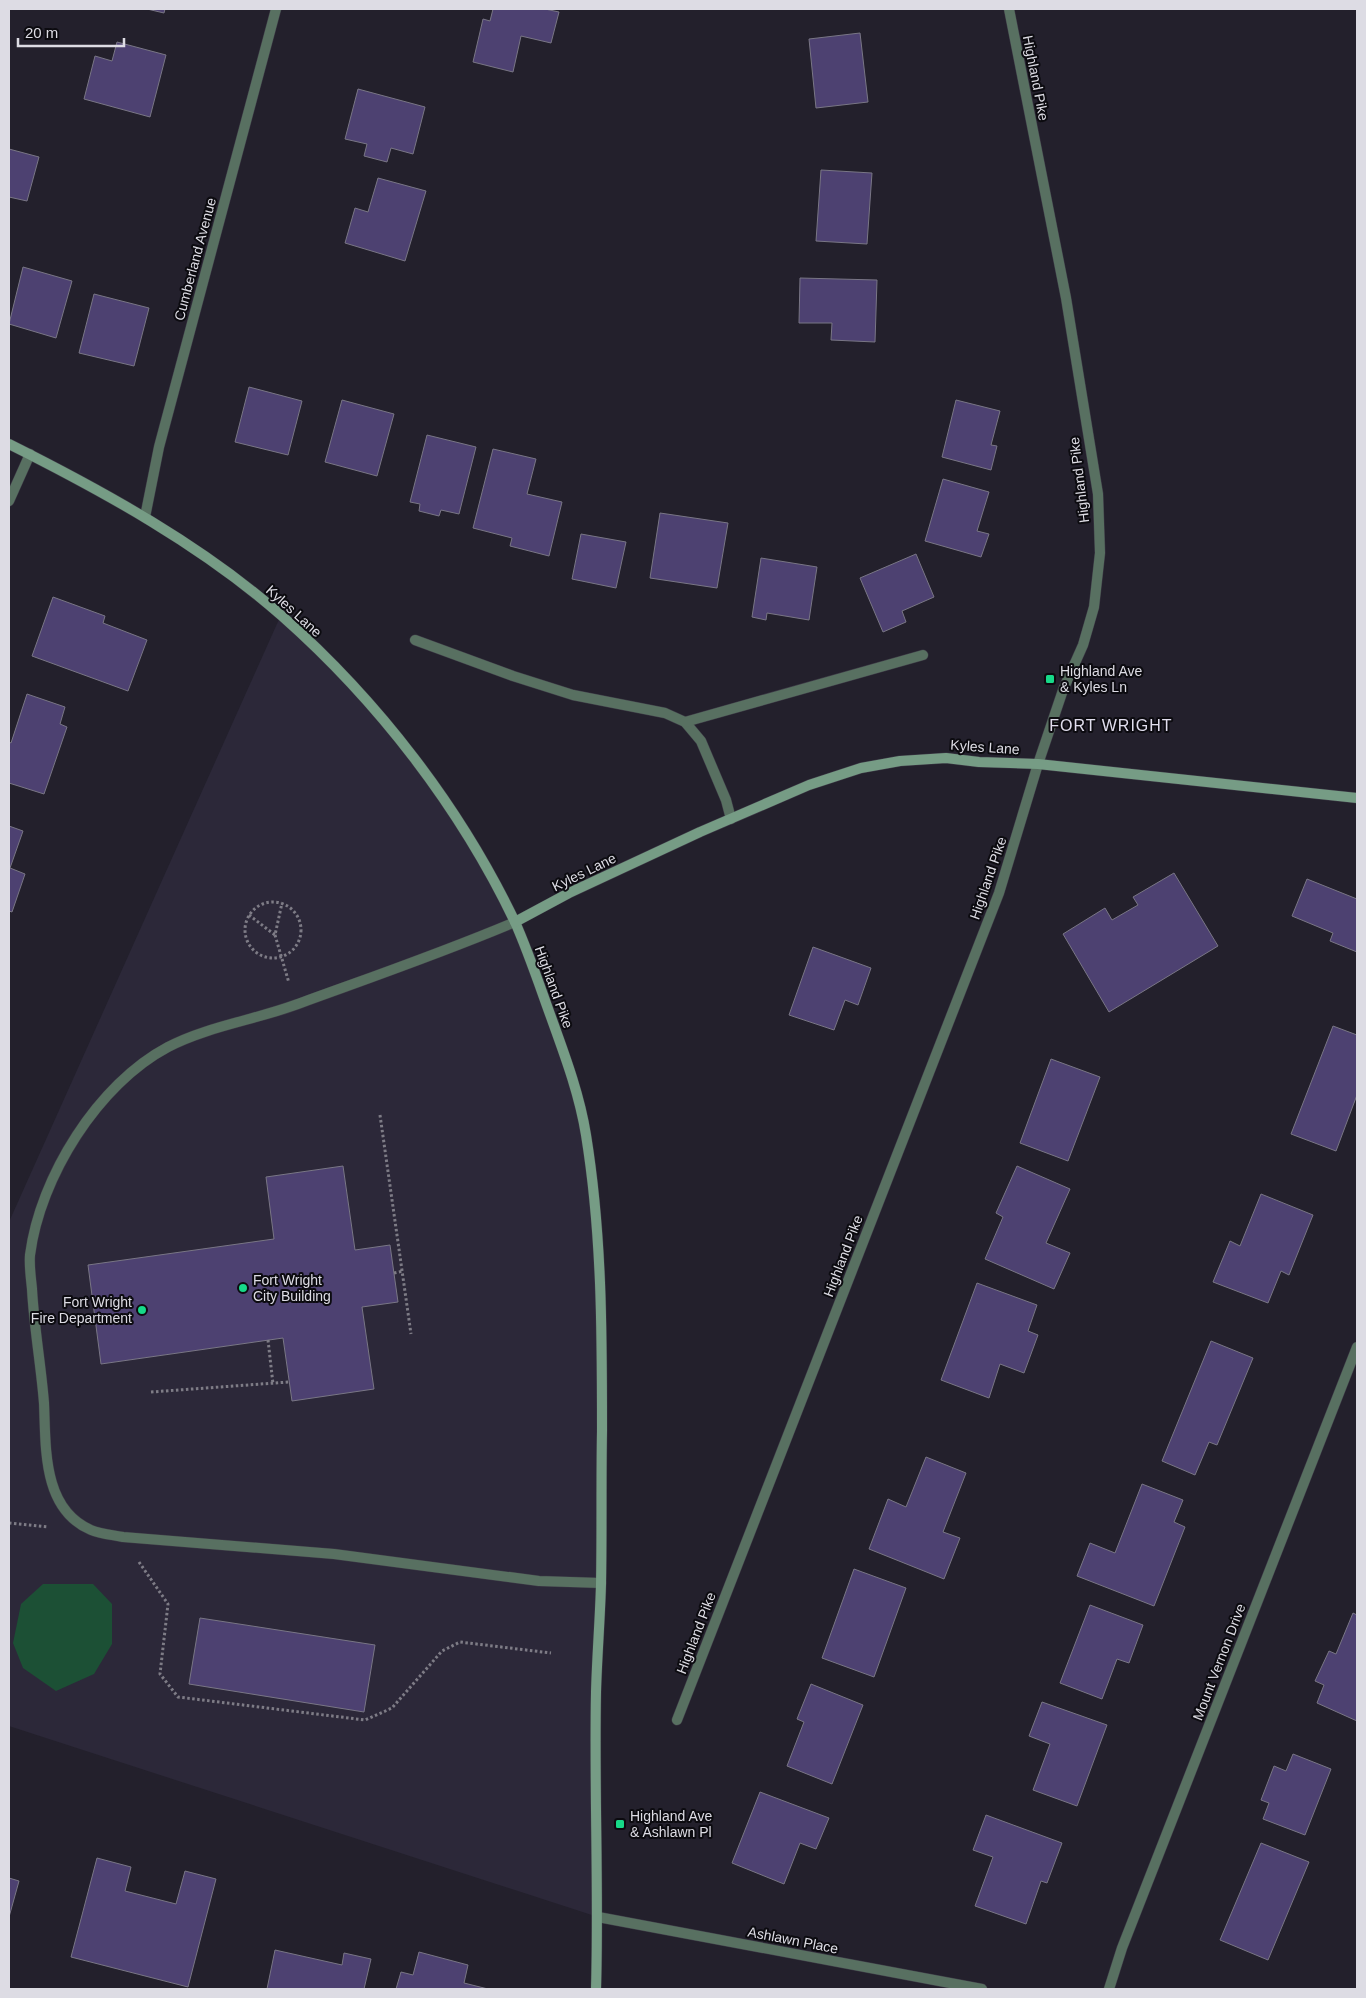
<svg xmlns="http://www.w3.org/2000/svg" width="1366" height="1998" font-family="Helvetica,sans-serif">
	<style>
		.built { fill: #2c2839 }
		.green { fill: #1c5035 }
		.building { fill: #4d4171; stroke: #797685 }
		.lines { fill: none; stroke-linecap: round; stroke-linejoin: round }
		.service-casing { stroke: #3d3a46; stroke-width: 11 }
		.minor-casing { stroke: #3d3a46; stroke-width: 11 }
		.tertiary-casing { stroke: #3d3a46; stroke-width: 11 }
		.secondary-casing { stroke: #3d3a46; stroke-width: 11 }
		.path { stroke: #7e7c86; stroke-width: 3; stroke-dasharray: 2.5 2.5; stroke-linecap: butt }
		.service { stroke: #587061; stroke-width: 10 }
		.minor { stroke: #587061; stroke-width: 10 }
		.tertiary { stroke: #587061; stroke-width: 10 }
		.secondary { stroke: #769c85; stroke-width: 10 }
		.poi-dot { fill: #17d989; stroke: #0c0b10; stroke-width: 2 }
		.labels { text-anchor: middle; stroke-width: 4; stroke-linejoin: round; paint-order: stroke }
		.street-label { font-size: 14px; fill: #dddce4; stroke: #0c0b10 }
		.poi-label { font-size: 14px; fill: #dddce4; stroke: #0c0b10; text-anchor: start }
		.quarter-label { font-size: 16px; letter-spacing: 1px; fill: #e1deee; stroke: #0c0b10 }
	</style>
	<rect width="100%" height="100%" fill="#23202c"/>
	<path class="built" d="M281 615 344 676 440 793 515 922 585 1129 602 1308 598 1917 9 1726V1222Z"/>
	<path class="green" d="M43 1584H93L112 1604V1644L94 1674 56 1691 23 1668 13 1643 21 1604Z"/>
	<g class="building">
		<path d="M147 9H165L164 13Z"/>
		<path d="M493 9H545L559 12 551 43 521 36 513 72 473 62 483 19 490 21Z"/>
		<path d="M860 33 868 102 816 108 809 39Z"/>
		<path d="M117 42 166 55 150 117 84 99 95 56 112 61Z"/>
		<path d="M358 89 425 107 413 154 391 148 387 162 364 156 367 144 345 139Z"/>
		<path d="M9 149 39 157 27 201 9 197Z"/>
		<path d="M821 170 872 173 867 244 816 241Z"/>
		<path d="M378 178 426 191 405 261 345 243 355 208 368 212Z"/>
		<path d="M23 267 72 281 56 338 9 324Z"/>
		<path d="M800 278 877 280 875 342 831 340 832 323H799Z"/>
		<path d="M94 294 149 308 134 366 79 353Z"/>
		<path d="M249 387 302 401 288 455 235 442Z"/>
		<path d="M342 400 394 414 377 476 325 462Z"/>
		<path d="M956 400 1000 411 991 445 997 446 991 470 942 457Z"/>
		<path d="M427 435 476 447 459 514 441 510 439 516 419 511 420 504 410 502Z"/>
		<path d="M493 449 536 459 527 494 562 502 549 556 510 546 512 538 473 528Z"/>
		<path d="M943 479 989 492 977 531 989 534 981 557 925 541Z"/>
		<path d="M660 513 728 523 717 588 650 578Z"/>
		<path d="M581 534 626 542 616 588 572 579Z"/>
		<path d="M916 554 934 597 902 611 906 622 883 632 860 578Z"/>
		<path d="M761 558 817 567 809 620 767 613 766 620 752 617Z"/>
		<path d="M53 597 105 616 103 623 147 640 128 691 32 656Z"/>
		<path d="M27 694 65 707 60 724 67 727 44 794 9 783V742L11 743Z"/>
		<path d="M9 826 23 831 10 868 25 874 12 912 9 911Z"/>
		<path d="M1174 873 1218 946 1109 1012 1063 934 1105 908 1112 920 1138 905 1133 897Z"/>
		<path d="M1307 879 1357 899V952L1330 941 1333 933 1292 916Z"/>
		<path d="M813 947 871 968 858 1005 845 1000 834 1030 789 1015Z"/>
		<path d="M1333 1026 1357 1035V1095L1336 1151 1291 1134Z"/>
		<path d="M1051 1059 1100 1077 1068 1161 1020 1143Z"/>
		<path d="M343 1166 355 1250 390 1245 398 1302 362 1307 374 1389 292 1401 283 1338 101 1364 88 1265 274 1239 266 1177Z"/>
		<path d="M1017 1166 1070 1189 1046 1243 1070 1253 1054 1289 985 1259 1003 1217 996 1213Z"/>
		<path d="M1261 1194 1313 1215 1289 1275 1281 1271 1268 1303 1213 1282 1230 1241 1240 1246Z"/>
		<path d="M977 1283 1037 1305 1028 1331 1038 1335 1024 1373 1000 1364 989 1398 941 1380Z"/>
		<path d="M1211 1341 1253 1358 1217 1445 1209 1442 1195 1475 1162 1461Z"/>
		<path d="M926 1457 966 1473 943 1532 960 1538 944 1579 869 1549 888 1499 906 1507Z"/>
		<path d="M1142 1484 1183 1500 1174 1522 1185 1527 1154 1606 1077 1576 1090 1543 1115 1553Z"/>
		<path d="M854 1569 906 1588 874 1677 822 1658Z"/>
		<path d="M1090 1605 1143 1625 1129 1663 1117 1659 1102 1699 1060 1683Z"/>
		<path d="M1353 1613 1357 1615V1721L1317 1703 1324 1685 1315 1681 1329 1651 1336 1654Z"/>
		<path d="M200 1618 375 1645 364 1712 189 1684Z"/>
		<path d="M811 1684 863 1705 832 1784 787 1766 804 1722 797 1719Z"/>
		<path d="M1042 1702 1107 1725 1077 1806 1033 1790 1050 1744 1029 1736Z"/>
		<path d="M1293 1754 1331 1769 1305 1835 1263 1819 1269 1803 1261 1800 1274 1766 1286 1771Z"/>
		<path d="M760 1792 829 1818 816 1849 800 1843 784 1884 732 1863Z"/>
		<path d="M986 1815 1062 1843 1047 1883 1041 1881 1026 1924 975 1906 993 1857 973 1850Z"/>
		<path d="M1261 1843 1309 1862 1268 1960 1220 1940Z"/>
		<path d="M97 1858 131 1867 125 1891 176 1904 185 1871 216 1879 188 1987 71 1957Z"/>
		<path d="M9 1878 19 1881 9 1917Z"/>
		<path d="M275 1950 342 1965 344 1953 371 1959 364 1989H267Z"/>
		<path d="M419 1952 468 1965 464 1983 488 1989H396L401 1972 413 1975Z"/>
	</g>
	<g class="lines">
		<g class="service-casing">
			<g id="service">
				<path d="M415 640 513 676 573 695 665 713 685 722 701 741 726 800 731 819"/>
				<path d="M685 722 923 655"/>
				<path d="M515 922C442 953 369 978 295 1005 254 1020 206 1027 168 1047 98 1084 40 1177 30 1255 29 1266 31 1278 32 1289 34 1327 41 1365 44 1403 46 1447 42 1509 91 1530 100 1534 113 1535 123 1537L334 1554 539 1581 601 1583"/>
			</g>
		</g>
		<g class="minor-casing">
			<g id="minor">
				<path d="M9 501 30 454"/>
				<path d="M145 517 159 447 276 9"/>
				<path d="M677 1720 999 893 1038 764"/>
				<path d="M598 1917 982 1989"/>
				<path d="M1109 1989 1122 1948 1357 1347"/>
			</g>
		</g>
		<g class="tertiary-casing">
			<path id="tertiary" d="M1009 9 1066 298 1098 494 1100 553 1094 607 1083 645 1063 690 1038 764"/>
		</g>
		<g class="secondary-casing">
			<g id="secondary">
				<path d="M9 444C103 491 203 546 282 616 378 701 460 807 515 922 527 949 537 978 547 1006 562 1048 579 1091 586 1135 602 1234 602 1332 602 1431 601 1482 602 1534 601 1584 600 1620 597 1656 596 1692 594 1791 599 1890 596 1989"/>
				<path d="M515 922 569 893 700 832 809 785 861 768 900 761 946 758 979 762 1038 764 1357 798"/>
			</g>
		</g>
		<g class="path">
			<circle cx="273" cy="930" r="28"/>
			<path d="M249 915 275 935 282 903"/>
			<path d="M275 935 289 983"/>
			<path d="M380 1115 411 1334"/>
			<path d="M394 1273 403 1271"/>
			<path d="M268 1340 273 1384"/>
			<path d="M151 1392 289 1382"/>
			<path d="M9 1523 48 1527"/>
			<path d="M139 1562 168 1604 160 1674 178 1697 365 1720 392 1708 442 1651 460 1642 551 1653"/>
		</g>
		<use href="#service" class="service"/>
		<use href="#minor" class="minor"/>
		<use href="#tertiary" class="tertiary"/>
		<use href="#secondary" class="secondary"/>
	</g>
	<g class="poi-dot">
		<rect x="1045" y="674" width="10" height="10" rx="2.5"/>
		<circle cx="243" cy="1288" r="5"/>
		<circle cx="142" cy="1310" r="5"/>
		<rect x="615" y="1819" width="10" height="10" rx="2.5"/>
	</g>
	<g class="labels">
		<g class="street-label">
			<text transform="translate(1036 78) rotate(79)" y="5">Highland Pike</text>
			<text transform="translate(195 259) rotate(-75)" y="5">Cumberland Avenue</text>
			<text transform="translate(1079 480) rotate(-97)" y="5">Highland Pike</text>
			<text transform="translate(294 611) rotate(42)" y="5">Kyles Lane</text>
			<text transform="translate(985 747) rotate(4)" y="5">Kyles Lane</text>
			<text transform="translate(584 872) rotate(-26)" y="5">Kyles Lane</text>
			<text transform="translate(988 878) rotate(-71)" y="5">Highland Pike</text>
			<text transform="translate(554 987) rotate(70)" y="5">Highland Pike</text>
			<text transform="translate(843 1256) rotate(-69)" y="5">Highland Pike</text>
			<text transform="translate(696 1633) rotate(-69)" y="5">Highland Pike</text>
			<text transform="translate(1219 1662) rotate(-69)" y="5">Mount Vernon Drive</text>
			<text transform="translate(793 1940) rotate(11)" y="5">Ashlawn Place</text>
		</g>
		<g class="poi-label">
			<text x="1060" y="676">Highland Ave<tspan x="1060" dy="16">&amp; Kyles Ln</tspan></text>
			<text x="253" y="1285">Fort Wright<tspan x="253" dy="16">City Building</tspan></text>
			<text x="132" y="1307" text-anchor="end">Fort Wright<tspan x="132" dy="16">Fire Department</tspan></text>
			<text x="630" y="1821">Highland Ave<tspan x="630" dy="16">&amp; Ashlawn Pl</tspan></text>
		</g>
		<g class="quarter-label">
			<text x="1111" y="731">FORT WRIGHT</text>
		</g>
	</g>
	<rect width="1366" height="1998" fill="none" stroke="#dddce4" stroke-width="20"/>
	<path d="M18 38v8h106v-8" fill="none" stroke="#dddce4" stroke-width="2.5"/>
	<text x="25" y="38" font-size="15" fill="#dddce4" stroke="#0c0b10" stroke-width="4" paint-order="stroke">20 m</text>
</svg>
